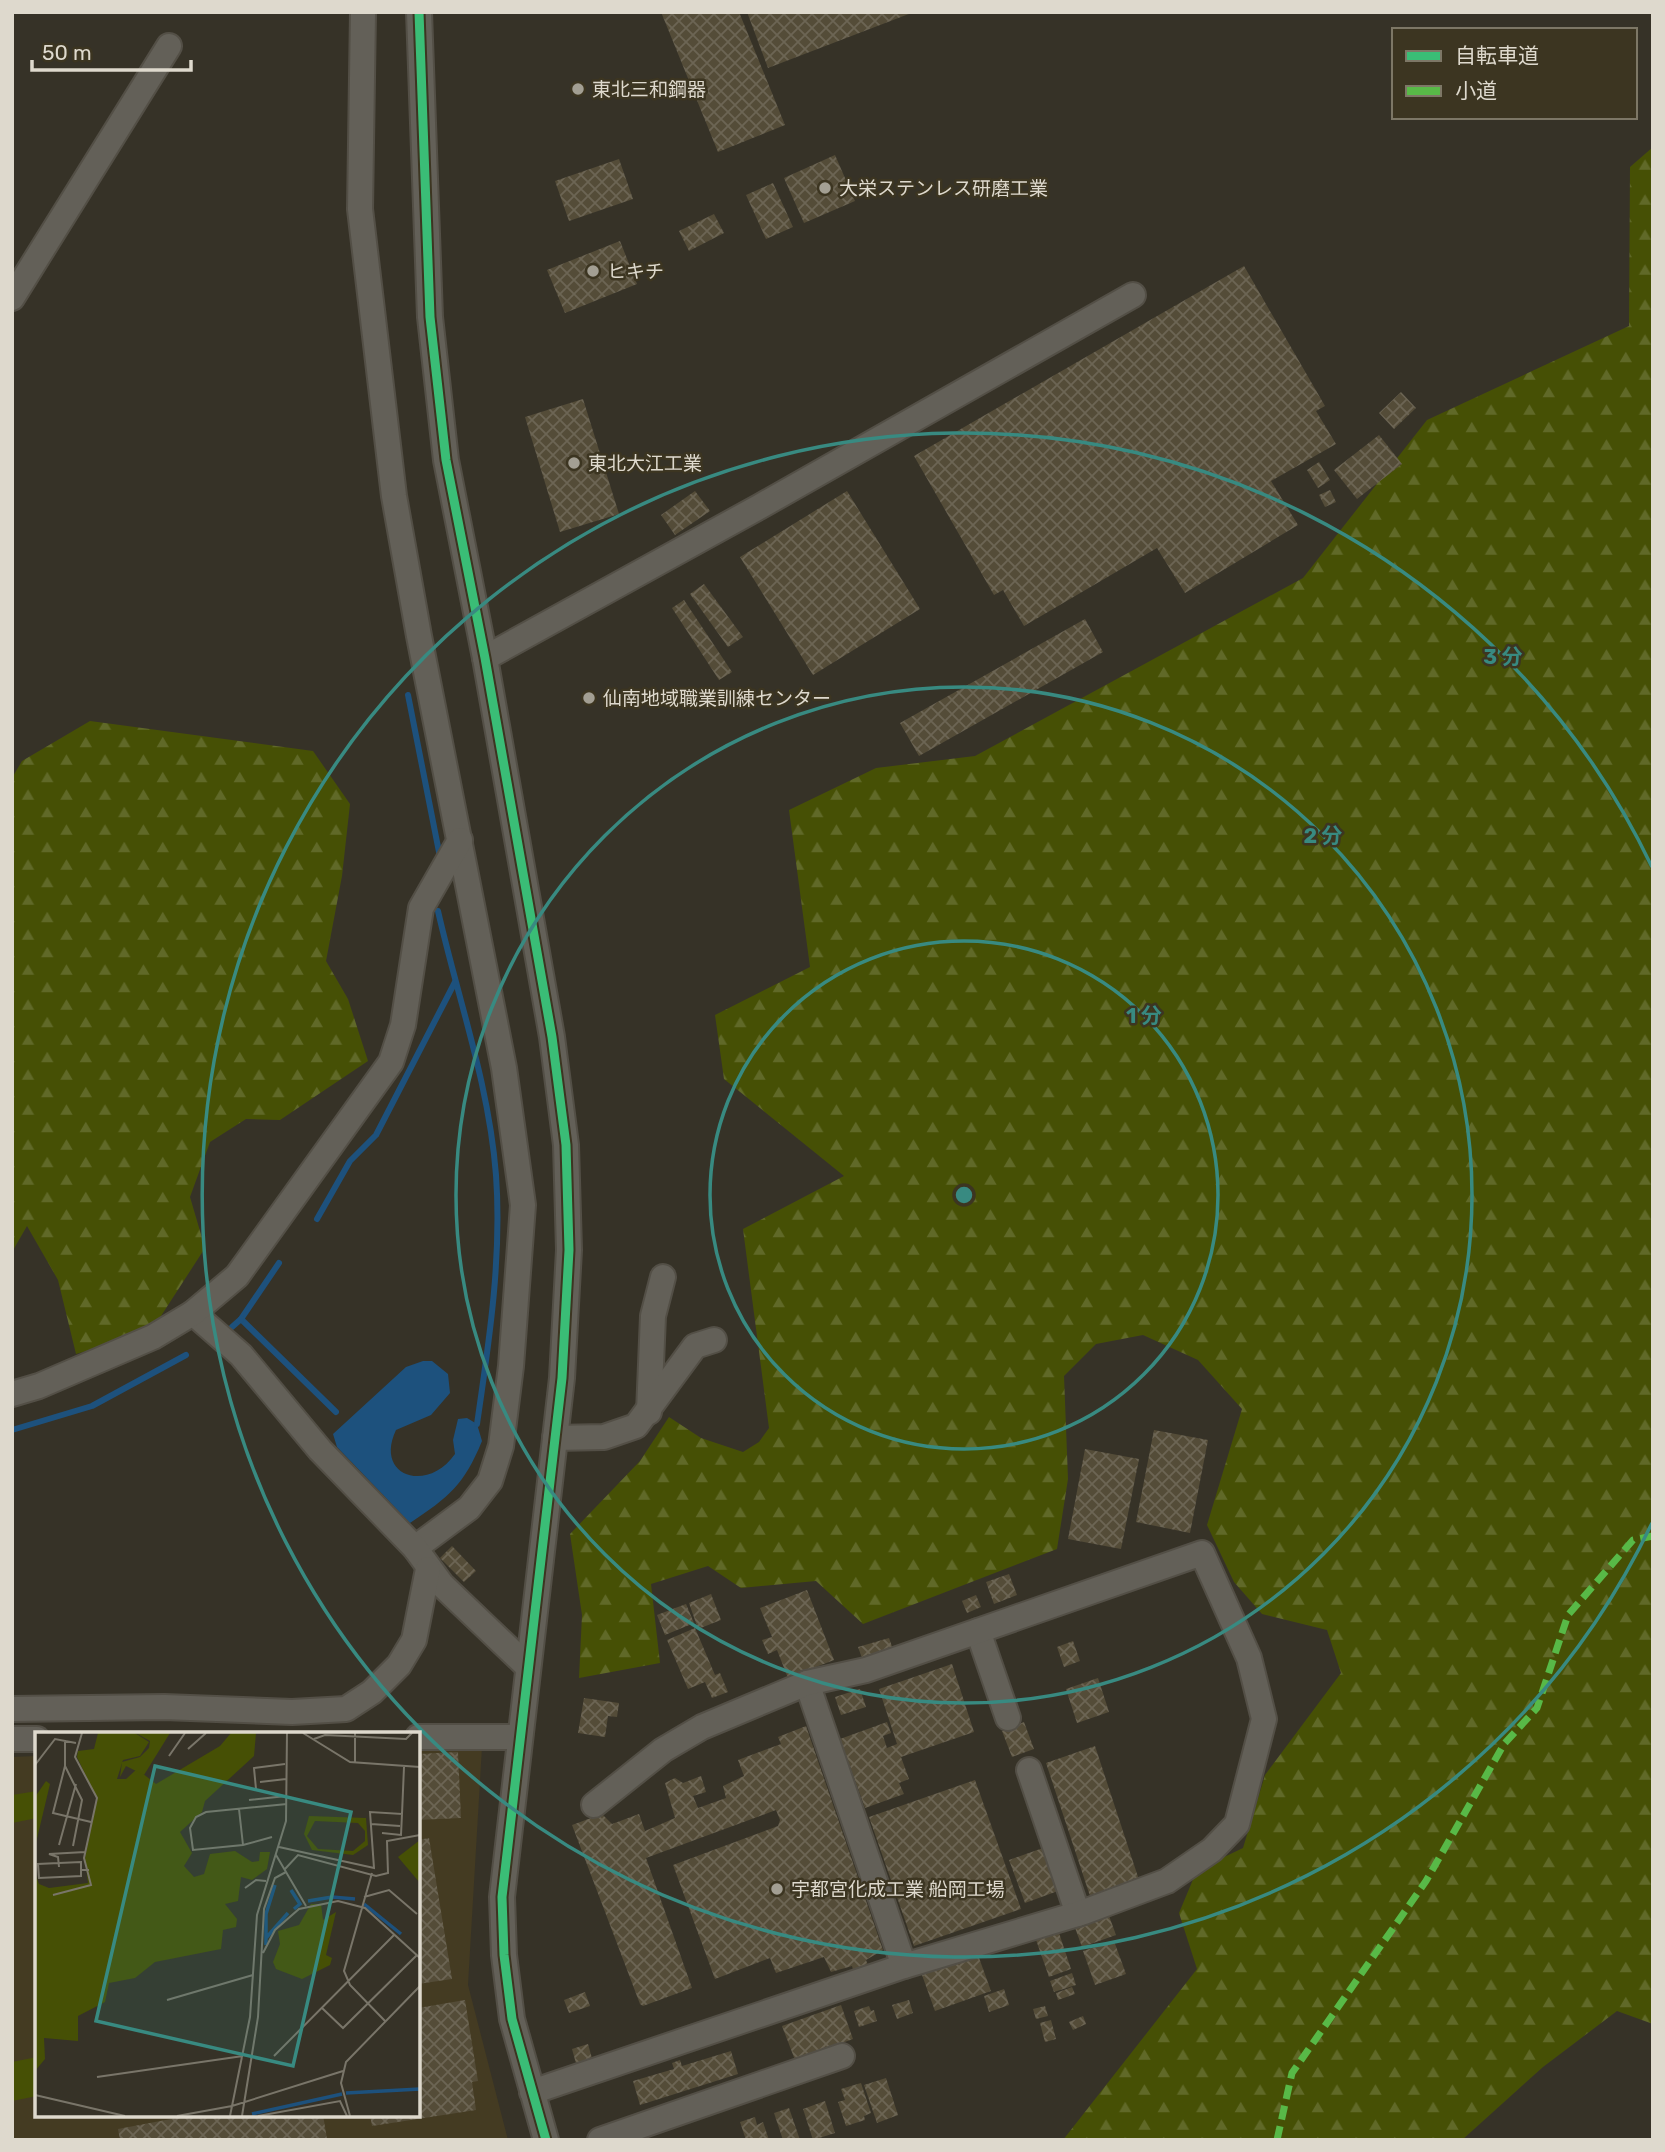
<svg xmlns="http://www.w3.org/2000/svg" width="1665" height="2152" font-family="Rubik,'Noto Sans JP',sans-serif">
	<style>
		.built { fill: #443b22 }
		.green { fill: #465005 }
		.forest { fill: url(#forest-firs) }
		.water { fill: #1d517d }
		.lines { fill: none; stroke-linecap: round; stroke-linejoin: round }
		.stream { stroke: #1d517d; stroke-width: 6 }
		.building { fill: url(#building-cross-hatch) }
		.minor-casing { stroke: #534f46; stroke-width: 28 }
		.minor { stroke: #636058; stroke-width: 24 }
		.quiet { stroke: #58b947; stroke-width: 7; stroke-dasharray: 14 7; stroke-linecap: butt }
		.cycleway-casing { stroke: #3c3521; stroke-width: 13 }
		.cycleway { stroke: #3abd76; stroke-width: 9 }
		.ring { fill: none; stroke: #388a81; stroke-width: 3.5 }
		.poi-dot { fill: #a39f93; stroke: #3c3521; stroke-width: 2.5 }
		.labels { text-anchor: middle; stroke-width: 5; stroke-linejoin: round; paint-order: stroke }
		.poi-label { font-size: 19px; fill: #ded9cd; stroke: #3c3521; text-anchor: start }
		.inset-river { fill: none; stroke: #1d517d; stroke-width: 3.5 }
		.inset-road { fill: none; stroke: #797569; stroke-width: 2 }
		.view { fill: #388a81; fill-opacity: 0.15; stroke: #388a81; stroke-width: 3.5 }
		.inset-edge { fill: none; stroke: #ded9cd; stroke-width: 3.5 }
		.centre { fill: #388a81; stroke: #3c3521; stroke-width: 3.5 }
		.ring-label { font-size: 21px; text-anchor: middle; font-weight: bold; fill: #388a81; stroke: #3c3521; stroke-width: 5; stroke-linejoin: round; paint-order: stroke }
	</style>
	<defs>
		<pattern id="forest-firs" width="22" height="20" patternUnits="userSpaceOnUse" patternTransform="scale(1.75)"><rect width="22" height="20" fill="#465005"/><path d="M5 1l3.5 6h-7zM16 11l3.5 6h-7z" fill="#606928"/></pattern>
		<pattern id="building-cross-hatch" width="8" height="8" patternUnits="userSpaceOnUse" patternTransform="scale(1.75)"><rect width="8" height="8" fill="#544c38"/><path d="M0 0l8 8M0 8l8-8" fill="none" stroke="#6c6554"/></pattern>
	</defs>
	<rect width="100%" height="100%" fill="#363227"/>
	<path class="built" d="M482 1747 468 1985 508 2140H12V1757L37 1756V2115H418V1749Z"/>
	<g class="green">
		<path d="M37 1791V1818L12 1823V1795Z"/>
		<path d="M37 2057V2096L12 2101V2062Z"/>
	</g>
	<g class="forest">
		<path d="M1653 147V2024L1617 2011 1543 2067 1462 2140H1063L1197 1969 1179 1913 1197 1870 1243 1848 1265 1775 1341 1673 1327 1630 1262 1614 1234 1582 1207 1525 1242 1409 1198 1360 1143 1335 1096 1344 1064 1376 1068 1479 1057 1549 863 1624 816 1581 741 1588 708 1566 651 1584 660 1663 579 1678 582 1615 570 1534 640 1461 669 1417 701 1438 743 1452 759 1442 769 1428 743 1229 844 1176 724 1079 715 1015 810 967 789 810 876 768 975 756 1303 578 1427 420 1629 326 1630 167Z"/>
		<path d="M90 721 313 751 350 804 342 876 326 961 348 999 368 1061 280 1120 246 1119 210 1142 190 1197 205 1248 150 1333 76 1354 58 1280 27 1226 12 1252V778L22 761Z"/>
	</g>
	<path class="water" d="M423 1361H432L448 1374 450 1393 431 1415 396 1430C374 1476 427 1494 455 1454L453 1440 458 1419 467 1418 477 1424 482 1441C464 1485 449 1497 410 1523L337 1447 333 1434 406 1367Z"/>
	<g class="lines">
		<g class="stream">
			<path d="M408 695 440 857"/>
			<path d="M438 911C458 999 489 1084 496 1175 502 1258 489 1342 477 1424"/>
			<path d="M317 1219 350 1161 376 1135 455 982"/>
			<path d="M279 1263 241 1319 336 1412"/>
			<path d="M232 1327 241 1319"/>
			<path d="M12 1430 92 1406 186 1355"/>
		</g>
	</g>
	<g class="building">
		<path d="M661 12H739L785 125 718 152Z"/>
		<path d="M747 12H914L768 68Z"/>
		<path d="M835 155 855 201 804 223 784 178Z"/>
		<path d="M619 159 633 199 569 221 555 181Z"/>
		<path d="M773 183 793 227 766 239 746 195Z"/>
		<path d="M714 214 724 233 689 251 679 231Z"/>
		<path d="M620 241 637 284 565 313 547 270Z"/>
		<path d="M1244 266 1325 406 1316 411 1336 444 1271 481 1298 525 1185 593 1157 548 1024 626 1003 590 994 595 914 456Z"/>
		<path d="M1401 392 1416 408 1394 429 1379 413Z"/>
		<path d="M583 399 619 514 560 532 525 417Z"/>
		<path d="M1379 435 1402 464 1357 499 1334 470Z"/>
		<path d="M1319 462 1330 480 1318 488 1307 470Z"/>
		<path d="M1330 490 1336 502 1325 507 1319 495Z"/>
		<path d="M695 491 710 511 675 535 661 515Z"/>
		<path d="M847 491 920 609 813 675 740 557Z"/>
		<path d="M704 584 743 637 728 647 690 594Z"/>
		<path d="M684 600 732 672 719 680 672 608Z"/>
		<path d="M1085 619 1103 652 919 756 900 723Z"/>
		<path d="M1154 1430 1208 1440 1190 1533 1136 1522Z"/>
		<path d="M1085 1449 1139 1459 1121 1549 1068 1539Z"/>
		<path d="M452 1546 476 1571 464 1582 440 1558Z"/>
		<path d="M1009 1574 1017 1595 994 1604 986 1582Z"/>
		<path d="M807 1590 834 1660 788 1678 777 1650 768 1654 762 1640 772 1637 760 1608Z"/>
		<path d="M711 1594 721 1620 698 1629 689 1603Z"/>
		<path d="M976 1595 981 1607 967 1613 962 1601Z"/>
		<path d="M686 1604 694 1623 665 1635 657 1615Z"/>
		<path d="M695 1628 715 1675 720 1673 728 1692 712 1698 705 1682 688 1689 667 1640Z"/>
		<path d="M889 1638 894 1652 863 1661 858 1647Z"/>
		<path d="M1073 1641 1080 1661 1064 1667 1057 1647Z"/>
		<path d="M952 1664 974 1732 901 1757 909 1779 899 1783 904 1794 865 1808 840 1739 887 1722 891 1733 883 1736 887 1748 897 1744 879 1689Z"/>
		<path d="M1098 1678 1109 1712 1077 1723 1066 1689Z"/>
		<path d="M860 1689 866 1707 841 1715 835 1697Z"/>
		<path d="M584 1698 619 1703 617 1717 608 1716 605 1737 578 1733Z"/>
		<path d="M1024 1722 1034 1749 1012 1757 1002 1731Z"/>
		<path d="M806 1726 883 1950 866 1960 869 1968 854 1973 852 1966 831 1972 824 1957 776 1973 770 1958 715 1979 673 1865 778 1826 780 1820 776 1810 646 1858 692 1988 643 2006 640 2004 572 1825 602 1814 612 1824 639 1814 645 1831 675 1818 665 1783 675 1778 683 1783 701 1776 706 1792 693 1796 698 1808 726 1798 723 1786 744 1776 738 1760 781 1744 778 1737Z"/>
		<path d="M1095 1746 1141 1886 1092 1902 1046 1763Z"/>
		<path d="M458 1752 461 1818 418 1820V1754Z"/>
		<path d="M975 1780 1021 1909 914 1946 869 1817Z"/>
		<path d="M429 1838 452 1979 418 1984V1840Z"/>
		<path d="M1043 1848 1058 1891 1025 1903 1009 1860Z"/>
		<path d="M1108 1913 1116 1935 1082 1947 1074 1925Z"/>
		<path d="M1058 1930 1071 1969 1049 1977 1035 1937Z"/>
		<path d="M1114 1941 1126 1974 1095 1985 1083 1951Z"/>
		<path d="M978 1955 991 1991 935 2011 922 1975Z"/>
		<path d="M1072 1973 1076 1985 1054 1992 1050 1981Z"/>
		<path d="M1072 1987 1075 1994 1058 2000 1056 1993Z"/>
		<path d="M1004 1989 1009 2005 989 2012 984 1996Z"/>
		<path d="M585 1992 590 2006 569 2013 564 2000Z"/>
		<path d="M465 2000 478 2081 472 2082 476 2110 372 2126 370 2115H418V2008Z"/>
		<path d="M909 2000 913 2013 897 2019 892 2005Z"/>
		<path d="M841 2005 853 2039 795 2060 782 2026Z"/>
		<path d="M869 2006 871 2011 874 2010 877 2021 859 2027 854 2011Z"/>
		<path d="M1045 2006 1048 2016 1036 2019 1033 2009Z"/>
		<path d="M1083 2016 1086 2024 1073 2030 1069 2022Z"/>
		<path d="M1051 2020 1056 2039 1045 2042 1040 2023Z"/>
		<path d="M588 2044 593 2062 577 2067 572 2049Z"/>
		<path d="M731 2051 738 2074 640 2105 633 2081 674 2069 672 2063 680 2060 682 2066Z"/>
		<path d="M886 2078 898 2115 877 2123 864 2085Z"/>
		<path d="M861 2083 871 2113 864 2116 865 2120 846 2126 838 2102 845 2100 841 2089Z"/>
		<path d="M825 2101 835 2133 813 2140 803 2109Z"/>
		<path d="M789 2108 800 2140H783L774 2113Z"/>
		<path d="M192 2115H323L327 2139 120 2140 118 2129Z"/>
		<path d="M755 2117 757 2125 763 2122 769 2140H746L740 2122Z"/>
	</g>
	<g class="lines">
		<g class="minor-casing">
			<g id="minor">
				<path d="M363 12 360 209 394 496 419 636 504 1068 523 1205 511 1366 501 1446 490 1481 469 1508 415 1548"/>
				<path d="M419 12 430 317 446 460 485 658 552 1037 566 1145 569 1250 562 1378 502 1897 504 1955 512 2019 546 2140"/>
				<path d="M12 298 169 46"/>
				<path d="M485 658 759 507 1133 295"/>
				<path d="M193 1313 241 1355 320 1450 415 1548 442 1585 527 1666"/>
				<path d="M12 1394 39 1386 153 1337 193 1313 237 1276 391 1062 403 1025 421 908 460 840"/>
				<path d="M649 1412 653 1316 663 1277"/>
				<path d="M555 1438 604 1437 636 1426 695 1346 714 1340"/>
				<path d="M978 1631 1008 1718"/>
				<path d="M807 1683 904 1966"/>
				<path d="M12 1709 164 1707 292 1712 346 1709 372 1692 399 1665 414 1640 428 1569"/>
				<path d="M418 1737H520"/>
				<path d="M12 1739H37"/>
				<path d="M1029 1770 1078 1914"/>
				<path d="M532 2092 904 1966 1084 1912 1167 1881 1212 1850 1237 1824 1264 1719 1249 1658 1202 1553 866 1670 807 1683 702 1727 663 1750 594 1805"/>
				<path d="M600 2140 842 2056"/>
			</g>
		</g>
		<use href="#minor" class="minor"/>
		<path class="quiet" d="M1277 2140 1292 2073 1426 1881 1504 1744 1537 1708 1568 1615 1633 1540 1653 1536"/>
		<g class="cycleway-casing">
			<path id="cycleway" d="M419 12 430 317 446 460 485 658 552 1037 566 1145 569 1250 562 1378 502 1897 504 1955 512 2019 546 2140"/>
		</g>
		<use href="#cycleway" class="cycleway"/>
	</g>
	<g class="ring">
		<circle cx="964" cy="1195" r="254"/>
		<circle cx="964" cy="1195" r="508"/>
		<path d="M1652 1523A762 762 0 1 1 1652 867"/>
	</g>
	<g class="poi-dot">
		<circle cx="578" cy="89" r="7"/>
		<circle cx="825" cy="188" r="7"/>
		<circle cx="593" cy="271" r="7"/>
		<circle cx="574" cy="463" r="7"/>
		<circle cx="589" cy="698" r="7"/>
		<circle cx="777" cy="1889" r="7"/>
	</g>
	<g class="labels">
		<g class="poi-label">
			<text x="592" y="96">東北三和鋼器</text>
			<text x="839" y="195">大栄ステンレス研磨工業</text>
			<text x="607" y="278">ヒキチ</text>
			<text x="588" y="470">東北大江工業</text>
			<text x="603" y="705">仙南地域職業訓練センター</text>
			<text x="791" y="1896">宇都宮化成工業 船岡工場</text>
		</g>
	</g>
	<g transform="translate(35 1732)">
		<rect width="385" height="385" fill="#363227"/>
		<path d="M274 84 331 86 333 113 318 123 277 118 269 102ZM280 89 323 91 330 99V109L318 119 283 117 272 104Z" fill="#465005" fill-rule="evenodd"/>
		<path d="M63 1H100L114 10 105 24 88 28 82 47H91L102 37 121 52 185 14 196 1H221L219 24 170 69 167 80 145 100 157 121 149 134 159 145 169 142 175 122 200 119 217 130 224 129 225 120H235L232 137 217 148 206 145 203 169 190 172 202 187 201 195 188 198 186 217 120 230 100 246 74 251 70 270 43 284V309L9 306 10 327 0 339V141L4 152 14 156 53 151 50 126 62 67 42 25 43 19 59 17ZM11 49 15 52 0 115V65ZM385 108V151L363 125ZM276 172H286L288 188 301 180 291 223 297 226 295 233 267 247 241 237 238 230 245 212 243 199 264 193Z" fill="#465005"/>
		<path d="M101 1H135L109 43 91 34 85 45 87 30 105 25 114 16 115 9Z" fill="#465005"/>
		<path class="inset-river" d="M256 158 265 172 259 177M273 169 297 165 320 167M329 172 366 202M231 206 253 181M231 213V182L240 153M311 361 385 357M217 382 307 362"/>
		<path class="inset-road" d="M268 1 315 30 385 35M279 7 290 3 371 7 377 1M30 8V34L47 68 38 114M153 17 171 1M134 24 150 1M320 31V1M0 33 20 7 41 11M30 34 18 81 56 90M225 50 251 47M221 57 219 36 250 32M214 68 251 64M204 77 208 113M336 92 365 94M347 101 366 103 367 82M237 105 208 113 158 118 155 96 161 85 171 80 252 72M24 113 41 52M244 115 339 136 335 80 367 82 369 35M241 123 271 174M24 131 3 132 4 146 46 144V138H54M24 131 46 130V138M24 135 23 125 14 122 50 120M250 137 263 123 341 144 353 141 352 109 385 103M337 141 309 239 315 253 351 290M210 156 221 148 231 149M18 163 56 153 49 126 62 66 40 25 47 1M329 165 354 158 382 182M228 221 240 198 264 177 303 169 330 176 385 226M132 268 218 243M287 276 308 296 382 223M239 324 360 202M62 345 208 324M0 363 90 384M142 384 197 374 308 339M195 384 215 285 222 183 251 89 252 1M207 384 223 285 229 177 240 146 251 140M223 384 305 369 312 384M315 384 306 351 311 330 385 254"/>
		<path class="view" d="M120 34 316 80 258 334 61 289Z"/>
		<rect width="385" height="385" class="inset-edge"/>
	</g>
	<circle cx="964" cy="1195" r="10" class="centre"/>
	<g class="ring-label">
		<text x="1503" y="664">3 分</text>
		<text x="1323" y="843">2 分</text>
		<text x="1144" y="1023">1 分</text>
	</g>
	<rect width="1665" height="2152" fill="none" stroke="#ded9cd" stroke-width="28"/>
	<rect x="1392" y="28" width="245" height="91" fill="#3c3521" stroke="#7d7766" stroke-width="2"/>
	<rect x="1406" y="51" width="35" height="10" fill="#3abd76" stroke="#7d7766" stroke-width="2"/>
	<text x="1455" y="63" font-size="21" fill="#ded9cd">自転車道</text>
	<rect x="1406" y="86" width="35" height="10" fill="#58b947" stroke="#7d7766" stroke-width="2"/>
	<text x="1455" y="98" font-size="21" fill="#ded9cd">小道</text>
	<path d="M32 60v10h159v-10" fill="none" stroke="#ded9cd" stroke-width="3.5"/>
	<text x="42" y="60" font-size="21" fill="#ded9cd" stroke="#3c3521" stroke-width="5" paint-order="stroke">50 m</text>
</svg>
